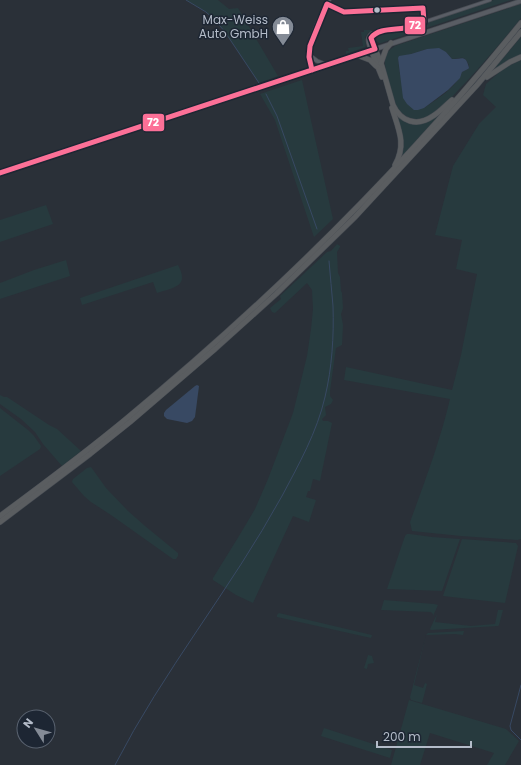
<svg xmlns="http://www.w3.org/2000/svg" width="521" height="765" font-family="Poppins,sans-serif">
	<style>
		.green { fill: #273a3e; fill-rule: evenodd }
		.water { fill: #384963 }
		.lines { fill: none; stroke-linecap: round; stroke-linejoin: round }
		.stream { stroke: #384963; stroke-width: 1 }
		.minor-casing { stroke: #484c53; stroke-width: 4 }
		.tertiary-casing { stroke: #484c53; stroke-width: 5 }
		.secondary-casing { stroke: #484c53; stroke-width: 5.5 }
		.motorway-casing { stroke: #474c53; stroke-width: 6 }
		.minor { stroke: #5a5e66; stroke-width: 2.5 }
		.tertiary { stroke: #5a5e66; stroke-width: 3.5 }
		.secondary { stroke: #595d64; stroke-width: 4 }
		.motorway { stroke: #5a5d60; stroke-width: 5 }
		.bus-1-casing { stroke: #1d2633; stroke-width: 8 }
		.bus-1 { stroke: #fc7097; stroke-width: 5 }
		.bus-dot { fill: #b4bcc9; stroke: #1d2633; stroke-width: 1.5 }
		.labels { text-anchor: middle; stroke-width: 3; stroke-linejoin: round; paint-order: stroke }
		.poi-label { font-size: 12px; fill: #b4bcc9; stroke: #1d2633; text-anchor: end }
		.line-badge { stroke: #1d2633; stroke-width: 1.5 }
		.badge-label { font-size: 11px; text-anchor: middle; font-weight: bold; fill: #fff }
	</style>
	<rect width="100%" height="100%" fill="#2a3038"/>
	<g class="green">
		<path d="M186 0H218L229 9 238 8 278 76 259 83 225 32 215 20 206 12Z"/>
		<path d="M494 0H511L381 43H379L376 41 377 37 383 33 406 30Z"/>
		<path d="M521 4V18C504 39 486 60 467 81 458 90 449 101 439 109 434 114 427 118 420 119 413 120 406 117 401 112 393 105 383 67 385 57 386 52 391 49 395 46ZM427 49 446 52 452 59C462 59 463 54 469 65L468 69 462 72C457 87 436 100 424 108L402 84 399 69 398 58Z"/>
		<path d="M364 30H371L372 31 368 33 365 37 366 45 365 47 346 54V51H349L348 48 363 46 361 32H364Z"/>
		<path d="M521 37V56L512 60 493 70Z"/>
		<path d="M521 60V539L517 540 461 536 412 531 410 522C425 481 440 441 450 399L344 380 346 367 452 390 461 355 477 274 456 269 462 240 435 235 453 166 479 124 496 107 483 95 486 84 503 69Z"/>
		<path d="M302 80 333 219 314 237 275 120 260 94Z"/>
		<path d="M395 113 409 123 435 117 440 114 398 161 401 154Z"/>
		<path d="M46 205 53 224 0 242V220Z"/>
		<path d="M337 244 340 246V247L337 252 338 273 340 277 341 291 342 293 343 308 341 314 343 325 342 345 336 348 330 391V396L333 400 331 404 325 407 326 415 322 419 323 421H328L332 423 320 481 313 479 310 491H308L306 497 316 500 309 522 293 516 253 603 236 595 213 580V578L239 536 255 509 268 479 293 413 307 356 311 329 313 309 312 290 307 283 275 313 272 312 270 308 281 299 280 296 327 252 331 251Z"/>
		<path d="M66 260 70 276 0 299V283L34 270Z"/>
		<path d="M178 265C180 269 182 273 182 277 183 288 165 290 157 293L153 282 82 305 80 298Z"/>
		<path d="M0 395 4 397H7L49 425 57 429 81 451 62 466 43 444 35 432 21 419 0 404Z"/>
		<path d="M0 408 28 430 34 436 41 446 40 449 0 476Z"/>
		<path d="M91 467 106 488 128 511 145 526 178 553V556L176 559H173L111 515 91 502 84 496 72 482 73 479 87 468Z"/>
		<path d="M407 534H410L432 537 460 539 442 591 387 589 405 536Z"/>
		<path d="M462 539 516 543 518 546 505 603 443 596Z"/>
		<path d="M384 600 434 604 438 605 433 616V614L431 612 381 610Z"/>
		<path d="M498 610H503L499 625 498 626 431 630 430 629 437 614 435 622 471 626 495 624Z"/>
		<path d="M279 613 372 635 371 638 277 617V615Z"/>
		<path d="M464 631 463 635 455 634 426 635 414 685 423 688 425 683 427 684 422 703 411 700 410 697 426 635 428 633Z"/>
		<path d="M368 655 372 656 374 663 368 664 367 669 364 668Z"/>
		<path d="M409 700 506 729 519 741 505 765H487L494 753 430 733 420 765H391Z"/>
		<path d="M324 728 392 750 390 758 321 736Z"/>
	</g>
	<g class="water">
		<path d="M439 48 446 52 452 59C462 59 466 54 469 68L468 69 462 72 460 78 448 90 424 108 418 110H414L407 104 403 98 398 58 399 56 411 54 427 49Z"/>
		<path d="M197 385 199 386 195 417 192 421 187 423 167 419 164 416V413L166 410 195 386Z"/>
	</g>
	<g class="lines">
		<g class="stream">
			<path d="M186 0 206 12 215 20 225 32 259 83"/>
			<path d="M266 94 277 116 317 229"/>
			<path d="M521 685 510 726 511 730 521 740"/>
			<path d="M115 765C163 671 231 589 282 496 299 464 317 432 325 397 332 368 334 336 333 306 332 291 330 276 329 261"/>
		</g>
		<g class="minor-casing">
			<g id="minor">
				<path d="M374 33C369 38 373 43 375 49"/>
				<path d="M370 50C368 43 365 38 372 33L406 28 490 0"/>
			</g>
		</g>
		<g class="tertiary-casing">
			<g id="tertiary">
				<path d="M309 55 317 61 327 65"/>
				<path d="M312 70C310 64 308 58 309 51 310 37 322 13 329 0"/>
			</g>
		</g>
		<g class="secondary-casing">
			<path id="secondary" d="M0 173 521 1"/>
		</g>
		<g class="motorway-casing">
			<g id="motorway">
				<path d="M375 49 381 63 393 105C401 122 417 127 433 116 440 112 446 105 452 100"/>
				<path d="M371 50 382 77"/>
				<path d="M357 55 370 60 376 66"/>
				<path d="M381 63 386 49 391 43"/>
				<path d="M487 77 510 62 521 57"/>
				<path d="M392 108C398 128 407 144 395 165"/>
				<path d="M0 516C42 485 85 453 126 419 269 301 404 168 521 23"/>
				<path d="M0 522 90 454 130 422 215 349 276 294 355 217 477 85 521 32"/>
			</g>
		</g>
		<use href="#minor" class="minor"/>
		<use href="#tertiary" class="tertiary"/>
		<use href="#secondary" class="secondary"/>
		<use href="#motorway" class="motorway"/>
		<g class="bus-1-casing">
			<path id="bus-1" d="M0 173 375 49 371 38C378 28 394 30 405 28 411 27 418 24 424 22L423 8 344 12 327 4 310 46 309 57 312 70"/>
		</g>
		<use href="#bus-1" class="bus-1"/>
	</g>
	<defs>
		<g id="shop-pin" transform="scale(1.15)"><path d="M0 17L-7.5 6A9.5 9.5 0 1 1 7.5 6Z" fill="#848b96" stroke="#1d2633"/><path d="M-5-2.5h2.3a2.7 3.5 0 0 1 5.4 0H5L5.5 6h-11ZM-1.5-2.5h3a1.5 2.3 0 0 0-3 0Z" fill="#fff"/></g>
	</defs>
	<g fill-rule="evenodd">
		<use href="#shop-pin" x="283" y="27"/>
	</g>
	<circle class="bus-dot" cx="377" cy="10" r="3.5"/>
	<g class="labels">
		<g class="poi-label">
			<text x="268" y="24">Max-Weiss<tspan x="268" dy="14">Auto GmbH</tspan></text>
		</g>
	</g>
	<g class="line-badge">
		<rect x="404" y="16" width="22" height="19" rx="4" fill="#fc7097"/>
		<rect x="142" y="113" width="23" height="19" rx="4" fill="#fc7097"/>
	</g>
	<g class="badge-label">
		<text x="415" y="29">72</text>
		<text x="153" y="126">72</text>
	</g>
	<g transform="translate(36 729) rotate(307)"><circle r="19" fill="#1d2633" stroke="#59626f"/>
	<path d="M0-3L7 15L0 10L-7 15Z" fill="#848b96"/>
	<text y="-6" font-size="11" font-weight="bold" text-anchor="middle" fill="#b4bcc9">N</text>
	</g>
	<path d="M377 741v6h94v-6" fill="none" stroke="#b4bcc9" stroke-width="2"/>
	<text x="383" y="741" font-size="12" fill="#b4bcc9" stroke="#1d2633" stroke-width="3" paint-order="stroke">200 m</text>
</svg>
